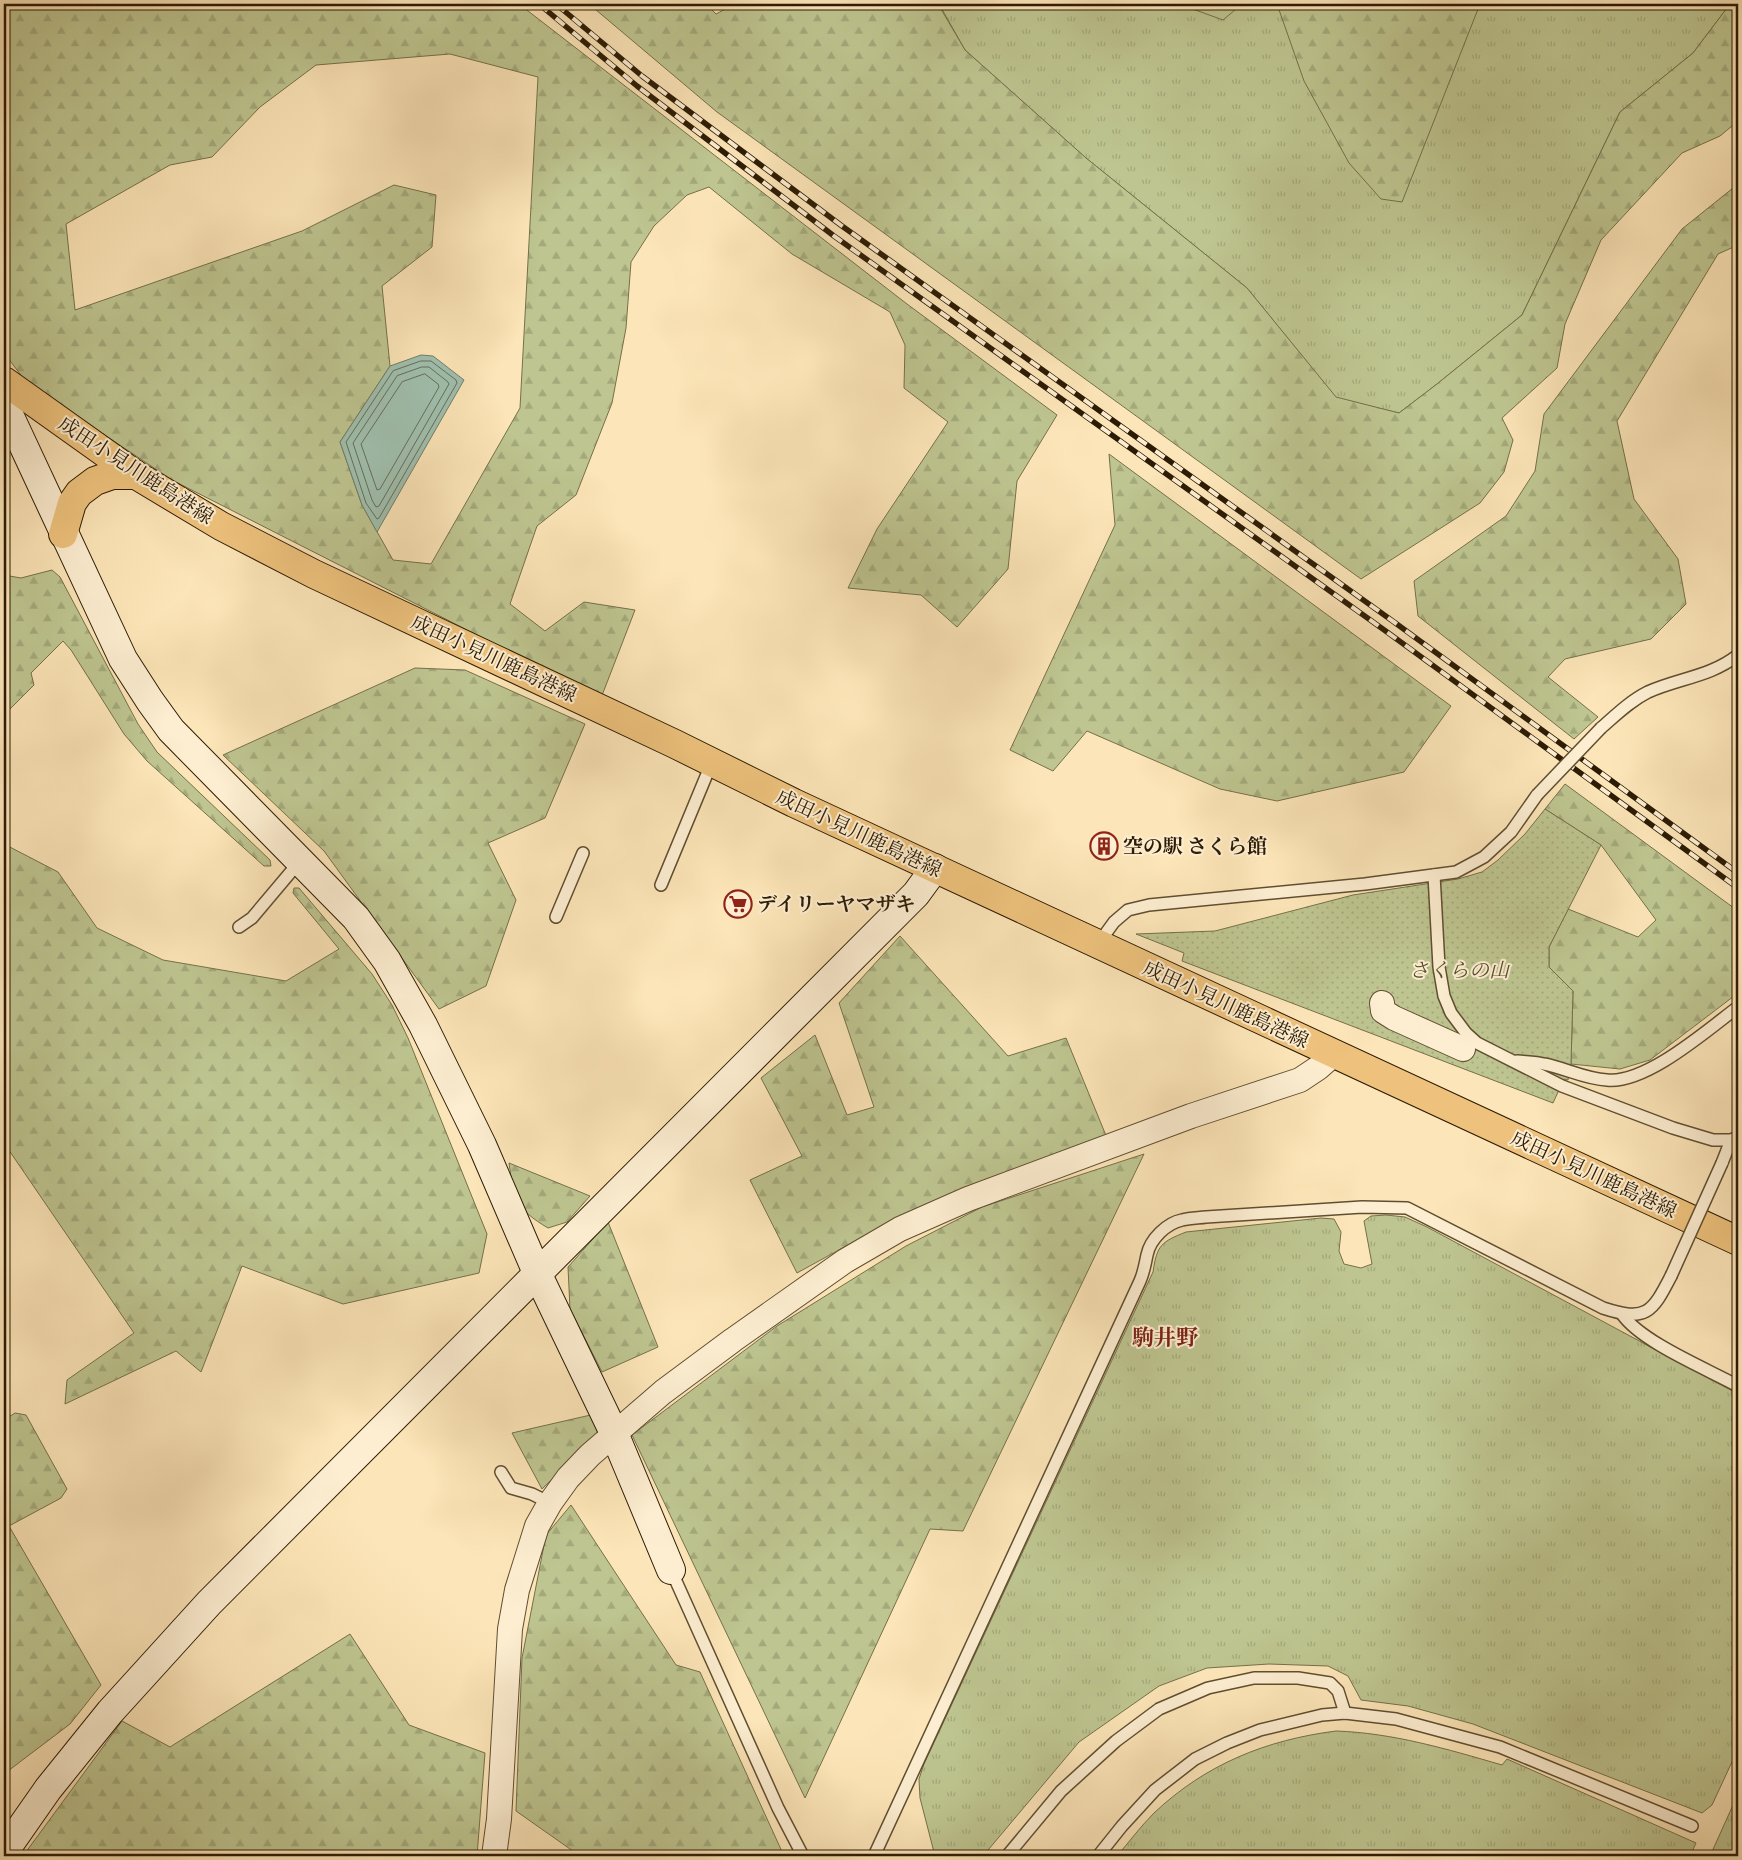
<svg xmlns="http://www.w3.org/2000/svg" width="1742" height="1860" font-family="Vollkorn,'Noto Serif JP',serif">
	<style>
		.grass { fill: url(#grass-tufts); stroke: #75704a }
		.forest { fill: url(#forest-firs); stroke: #75704a; fill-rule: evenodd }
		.park { fill: url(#park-dots); stroke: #75704a }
		.water { fill: #9fbfae; stroke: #717d6a }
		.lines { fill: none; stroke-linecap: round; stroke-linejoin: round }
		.shore { stroke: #666d59; stroke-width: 1 }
		.lane-casing { stroke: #604e31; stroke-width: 14 }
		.street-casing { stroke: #604e31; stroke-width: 26 }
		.secondary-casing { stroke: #2c1b04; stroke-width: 30 }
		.primary-casing { stroke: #2c1b04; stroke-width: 30 }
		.lane { stroke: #fdeed1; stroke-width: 11 }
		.street { stroke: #fdeed1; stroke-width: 24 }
		.secondary { stroke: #fdeed1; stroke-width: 28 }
		.primary { stroke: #eec27c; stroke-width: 28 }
		.rail-casing { stroke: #2c1b04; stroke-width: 5.5 }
		.rail { stroke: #fdeed1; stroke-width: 4; stroke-dasharray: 11; stroke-linecap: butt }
		.lane-bridge-casing { stroke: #604e31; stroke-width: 14; stroke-linecap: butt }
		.lane-bridge { stroke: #fdeed1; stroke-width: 11 }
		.labels { text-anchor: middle; stroke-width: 4; stroke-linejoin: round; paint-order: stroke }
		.street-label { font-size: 20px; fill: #2c1b04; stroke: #fdeed1 }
		.poi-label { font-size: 20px; font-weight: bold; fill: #2c1b04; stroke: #fdeed1; text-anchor: start }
		.park-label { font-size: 20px; font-style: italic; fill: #584e2e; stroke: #fdeed1 }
		.quarter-label { font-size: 22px; font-weight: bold; fill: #7a1f14; stroke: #fdeed1 }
	</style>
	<defs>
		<pattern id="grass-tufts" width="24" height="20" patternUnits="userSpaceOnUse" patternTransform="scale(1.25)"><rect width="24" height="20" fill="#bec590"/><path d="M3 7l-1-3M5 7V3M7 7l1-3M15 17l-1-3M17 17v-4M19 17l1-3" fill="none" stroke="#a3a97b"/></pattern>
		<pattern id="forest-firs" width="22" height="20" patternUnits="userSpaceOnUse" patternTransform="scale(1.25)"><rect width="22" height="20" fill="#bec590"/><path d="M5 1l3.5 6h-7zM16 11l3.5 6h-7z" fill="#a3a97b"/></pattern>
		<pattern id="park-dots" width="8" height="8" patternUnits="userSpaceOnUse" patternTransform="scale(1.25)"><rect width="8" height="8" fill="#bec590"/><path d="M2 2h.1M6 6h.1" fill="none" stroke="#a3a97b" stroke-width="1.8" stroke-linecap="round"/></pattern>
	</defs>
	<rect width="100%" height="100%" fill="#fce5b8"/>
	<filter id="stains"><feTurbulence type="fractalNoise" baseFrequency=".004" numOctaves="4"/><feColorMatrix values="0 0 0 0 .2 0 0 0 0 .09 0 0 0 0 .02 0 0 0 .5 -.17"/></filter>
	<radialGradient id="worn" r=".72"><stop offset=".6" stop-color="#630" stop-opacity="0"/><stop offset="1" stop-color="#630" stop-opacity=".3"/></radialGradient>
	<g class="grass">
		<path d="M939 4H1730L1693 53 1620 112 1522 315 1437 384 1399 413 1336 398 1247 288 1086 158 965 50Z"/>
		<path d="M1386 1215 1405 1217 1427 1227 1738 1394V1749L1712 1805 1702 1813 1473 1724 1408 1706 1361 1700 1348 1676 1328 1666 1269 1664 1207 1668 1159 1686 1079 1742 983 1856H935L920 1798 919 1779 924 1764 1153 1272C1157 1245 1161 1242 1186 1232L1321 1218 1334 1219 1341 1232 1339 1251 1344 1264 1361 1268 1372 1264 1364 1221 1371 1216Z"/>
		<path d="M1336 1731C1393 1733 1447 1749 1502 1765L1507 1759 1696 1843 1690 1856H1117C1129 1842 1141 1826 1154 1813 1206 1764 1266 1740 1336 1731Z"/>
		<path d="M1738 1794V1856H1710Z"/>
	</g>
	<g class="forest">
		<path d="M4 4H519L907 304 1057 415 1017 481 1008 569 957 627 921 595 848 588 877 529 948 422 904 388 905 345 890 312 792 254 709 187 687 195 654 226 631 262 626 328 612 403 576 495 537 526 510 604 545 631 584 602 635 610 601 698 172 480 27 383 4 353ZM450 54 538 77 520 408 431 564 393 560 362 505 340 442 390 366 382 286 432 247 436 195 394 185 302 231 75 310 66 224 170 165 212 157 260 107 316 65Z"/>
		<path d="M589 4H706L716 14 735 4H938L965 50 1086 158 1247 288 1336 397 1399 413 1437 384 1522 315 1620 112 1693 53 1730 4H1738V121L1720 136 1682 153 1601 240 1565 324 1557 368 1502 418 1513 440 1504 472 1480 503 1361 579 717 112Z"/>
		<path d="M1179 4H1242L1223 20Z"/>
		<path d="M1277 4H1480L1402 202 1381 199 1349 163 1304 81Z"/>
		<path d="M1738 184V245L1718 254 1617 421 1634 499 1678 559 1686 604 1651 639 1565 659 1548 677 1598 717 1574 739 1418 616 1414 581 1506 516 1535 471 1544 414 1682 229Z"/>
		<path d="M1109 454 1451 706 1404 772 1277 801 1220 789 1087 731 1053 771 1010 750 1115 525Z"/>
		<path d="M52 570 60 577 138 724 157 752 270 860 271 866H264L147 761 124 734 71 650 63 641 31 673 34 685 4 715V575L21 578Z"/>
		<path d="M415 668 465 670 585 724 545 818 488 843 516 900 486 986 439 1009 324 851 223 755Z"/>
		<path d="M1565 784 1738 911V993L1650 1060 1620 1069 1571 1064 1573 991 1549 967V947L1568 909 1638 937 1656 920 1601 845 1545 809Z"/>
		<path d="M4 844 58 872 97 928 163 960 286 981 339 949 293 893 294 888H299L372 974 392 1005 408 1038 487 1234 479 1273 343 1304 242 1266 201 1372 176 1351 65 1404 67 1380 134 1333 4 1143Z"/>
		<path d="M900 936 1008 1056 1066 1038 1107 1138 908 1212 797 1273 750 1180 802 1156 761 1078 815 1035 847 1115 874 1107 839 1003Z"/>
		<path d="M1144 1154 963 1531 930 1529 805 1798 632 1435 777 1326 906 1246 982 1207Z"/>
		<path d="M509 1163 590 1196 567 1222 548 1228C516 1209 514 1199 509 1163Z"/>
		<path d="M608 1222 658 1347 602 1372 570 1309 568 1267Z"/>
		<path d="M15 1413 26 1415 67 1489 61 1498 9 1526 101 1685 70 1724 4 1774V1420Z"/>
		<path d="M595 1414 601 1431 542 1489 512 1433Z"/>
		<path d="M571 1505 676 1665 700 1672 784 1856H580L516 1811 522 1658 546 1535Z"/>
		<path d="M350 1634 409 1725 485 1753 477 1856H23L122 1721 170 1747Z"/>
	</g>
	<path class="park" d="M1545 809 1601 845 1549 947V967L1573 991 1571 1064 1568 1080 1564 1079 1553 1103 1182 961 1184 953 1136 934 1215 931 1353 895 1458 879 1482 872 1498 860 1525 834Z"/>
	<path class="water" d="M421 355 433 356 464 380 377 532 362 505 340 442 390 366Z"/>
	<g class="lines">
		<g class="shore">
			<path d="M421 361H431L456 380 457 383 379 518 377 519 366 503 346 442 393 371Z"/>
			<path d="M422 367H429L448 382 449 384 379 506 376 507 372 500 353 443 397 376Z"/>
			<path d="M425 374 438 384 439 387 380 489 377 490 361 444 402 382Z"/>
		</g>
		<g class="lane-casing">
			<g id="lane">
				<path d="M1601 728C1616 715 1630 701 1648 692 1679 678 1710 677 1738 655"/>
				<path d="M1434 875 1439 967 1444 996 1451 1013 1466 1033 1477 1043 1562 1086 1673 1128 1713 1140H1731L1738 1137"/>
				<path d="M661 885 712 762"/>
				<path d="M556 917 583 853"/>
				<path d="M239 927 252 918 300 861"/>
				<path d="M1098 944 1114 922 1128 910 1149 905 1365 884 1456 872 1484 857 1511 832 1537 795"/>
				<path d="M1517 1061C1526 1062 1535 1062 1544 1064 1565 1068 1585 1079 1607 1080 1646 1084 1706 1031 1738 1007"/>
				<path d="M1722 1163 1731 1140"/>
				<path d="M1622 1314C1641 1342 1707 1369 1738 1386"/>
				<path d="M501 1472 511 1488 532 1494 550 1503"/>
				<path d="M671 1570 778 1808 803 1856"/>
				<path d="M874 1856 1140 1281C1144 1272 1145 1264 1147 1255 1150 1239 1167 1223 1182 1220 1190 1218 1198 1218 1206 1217L1362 1207 1407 1208 1603 1308C1646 1322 1652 1313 1671 1276"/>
				<path d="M1007 1856 1061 1791 1116 1741 1159 1709 1208 1688 1254 1678H1298L1330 1683 1338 1691 1345 1713"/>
				<path d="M1098 1856 1122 1826 1155 1790 1195 1759 1227 1743 1260 1730 1322 1715 1345 1713 1396 1719 1500 1747 1692 1826"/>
			</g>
		</g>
		<g class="street-casing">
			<g id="street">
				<path d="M1382 1003 1383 1011 1394 1018 1463 1049"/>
				<path d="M494 1856 499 1819 510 1629 517 1590 537 1526 550 1503 568 1478 590 1455 663 1392 733 1340 845 1261 900 1229 968 1199 1191 1116 1300 1080 1318 1068 1334 1054"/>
			</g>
		</g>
		<g class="secondary-casing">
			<g id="secondary">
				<path d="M4 404 123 659 150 701 171 730 356 918 387 961 423 1025 482 1145 538 1275 614 1433 671 1570"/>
				<path d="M4 1852 48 1789 110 1712 209 1603 916 894 935 868"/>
			</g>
		</g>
		<g class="primary-casing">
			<g id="primary">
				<path d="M4 381 136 475 221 526 314 574 675 744 794 803 1738 1241"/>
				<path d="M63 534 72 503 79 493 95 481 112 475H136"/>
			</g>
		</g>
		<use href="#lane" class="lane"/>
		<use href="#street" class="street"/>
		<use href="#secondary" class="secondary"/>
		<use href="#primary" class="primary"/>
		<g class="rail-casing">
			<g id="rail">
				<path d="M539 4 637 86 834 236 1387 632 1738 888"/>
				<path d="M556 4 642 76 842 226 1394 622 1738 873"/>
			</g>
		</g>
		<use href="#rail" class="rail"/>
		<g class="lane-bridge-casing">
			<g id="lane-bridge">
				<path d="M1537 795 1601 728"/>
				<path d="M1671 1276 1722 1163"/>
			</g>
		</g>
		<use href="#lane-bridge" class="lane-bridge"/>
	</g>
	<defs>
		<g id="building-ring" transform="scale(1.4375)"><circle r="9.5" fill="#fdeed1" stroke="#8f2418" stroke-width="1.5"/><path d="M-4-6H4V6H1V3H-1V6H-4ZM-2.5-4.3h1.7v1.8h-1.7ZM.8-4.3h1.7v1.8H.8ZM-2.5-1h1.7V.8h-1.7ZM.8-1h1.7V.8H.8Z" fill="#8f2418"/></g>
		<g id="supermarket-ring" transform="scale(1.4375)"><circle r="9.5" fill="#fdeed1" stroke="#8f2418" stroke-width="1.5"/><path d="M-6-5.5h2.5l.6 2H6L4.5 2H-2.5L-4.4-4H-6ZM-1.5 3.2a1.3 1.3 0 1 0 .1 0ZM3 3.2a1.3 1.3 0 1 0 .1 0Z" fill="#8f2418"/></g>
	</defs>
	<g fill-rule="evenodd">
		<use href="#building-ring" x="1104" y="846"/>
		<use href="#supermarket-ring" x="738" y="904"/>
	</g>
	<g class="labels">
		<g class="street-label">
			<text transform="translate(136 470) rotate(33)" y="7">成田小見川鹿島港線</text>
			<text transform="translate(494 658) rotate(25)" y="7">成田小見川鹿島港線</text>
			<text transform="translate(859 833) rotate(25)" y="7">成田小見川鹿島港線</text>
			<text transform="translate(1226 1004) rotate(25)" y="7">成田小見川鹿島港線</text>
			<text transform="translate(1594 1174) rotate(25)" y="7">成田小見川鹿島港線</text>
		</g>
		<g class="poi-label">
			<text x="1123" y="853">空の駅 さくら館</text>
			<text x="757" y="911">デイリーヤマザキ</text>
		</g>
		<g class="park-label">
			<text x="1459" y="977">さくらの山</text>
		</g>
		<g class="quarter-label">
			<text x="1165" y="1345">駒井野</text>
		</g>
	</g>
	<rect width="1742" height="1860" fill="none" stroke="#fce5b8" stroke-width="20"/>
	<rect x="5" y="5" width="1732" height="1850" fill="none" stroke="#2c1b04" stroke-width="2.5"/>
	<rect x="10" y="10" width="1722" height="1840" fill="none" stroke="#2c1b04"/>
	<rect width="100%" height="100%" filter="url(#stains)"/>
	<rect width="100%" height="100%" fill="url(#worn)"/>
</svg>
